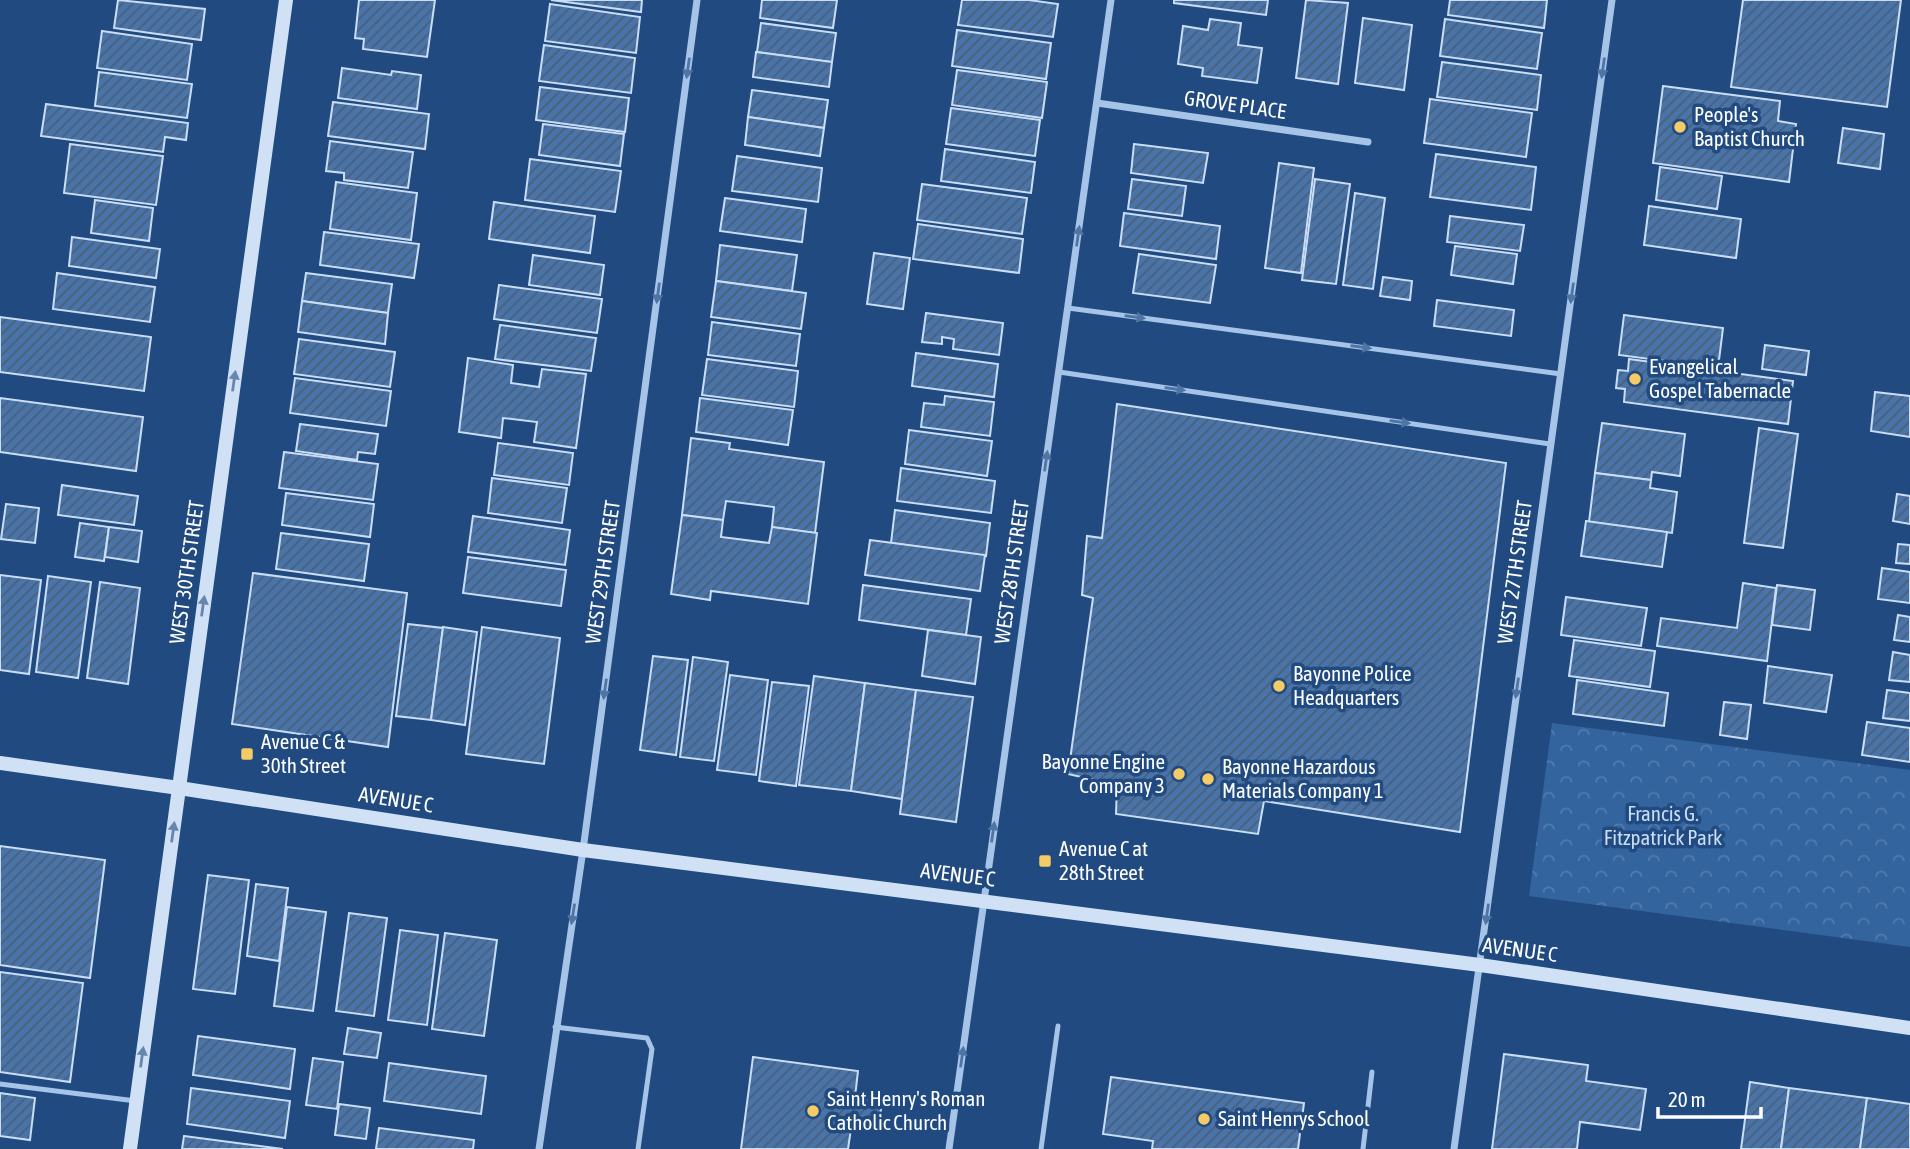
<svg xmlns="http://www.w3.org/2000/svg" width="1910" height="1149" font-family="'Asap Condensed',sans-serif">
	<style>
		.park { fill: url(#park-crowns) }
		.building { fill: url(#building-hatch); stroke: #c9def6; stroke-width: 2 }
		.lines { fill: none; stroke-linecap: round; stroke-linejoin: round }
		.lane { stroke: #a5c4e8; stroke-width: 5 }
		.street { stroke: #a5c4e8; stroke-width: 7 }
		.secondary { stroke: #d0e1f6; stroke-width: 14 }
		.oneway { fill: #4f75a4 }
		.oneway2 { fill: #6686af }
		.poi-dot { fill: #f5cb66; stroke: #204a80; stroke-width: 2.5 }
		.labels { text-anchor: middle; stroke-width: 7; stroke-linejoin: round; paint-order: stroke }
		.street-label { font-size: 21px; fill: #fff; stroke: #204a80 }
		.poi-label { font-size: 21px; fill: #fff; stroke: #204a80; text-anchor: start }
		.park-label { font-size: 21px; fill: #c9def6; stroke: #204a80 }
	</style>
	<defs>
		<pattern id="park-crowns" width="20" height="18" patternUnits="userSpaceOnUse" patternTransform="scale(1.75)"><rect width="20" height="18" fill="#34649e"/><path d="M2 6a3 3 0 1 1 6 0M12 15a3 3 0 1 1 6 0" fill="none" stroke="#527bad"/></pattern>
		<pattern id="building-hatch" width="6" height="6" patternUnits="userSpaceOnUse" patternTransform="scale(1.75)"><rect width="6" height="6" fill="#4974aa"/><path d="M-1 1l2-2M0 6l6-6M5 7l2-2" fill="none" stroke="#4b5e76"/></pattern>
	</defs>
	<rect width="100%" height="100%" fill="#204a80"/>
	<path class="park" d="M1552 723 1910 770V947L1529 896Z"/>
	<g class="building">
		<path d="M118 0 205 9 201 40 114 28Z"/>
		<path d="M359 0H435L427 57 363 49 364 39 355 38Z"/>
		<path d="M551 0H642L641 12Z"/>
		<path d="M762 0H837L833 28 760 18Z"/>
		<path d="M962 0H1029L1058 4 1053 37 958 25Z"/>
		<path d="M1174 0H1268L1266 15 1174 3Z"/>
		<path d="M1306 0 1348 3 1338 84 1296 78Z"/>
		<path d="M1450 0H1547L1544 28 1448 15Z"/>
		<path d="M1743 0H1901L1887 107 1731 87Z"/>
		<path d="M550 4 640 17 636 53 545 41Z"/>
		<path d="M1363 18 1412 25 1404 90 1355 83Z"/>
		<path d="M1210 19 1241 23 1238 45 1262 48 1257 83 1202 76 1203 68 1178 64 1183 26 1208 30Z"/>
		<path d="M1445 19 1542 33 1537 69 1440 56Z"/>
		<path d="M761 23 836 33 832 62 757 52Z"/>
		<path d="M957 30 1051 43 1046 79 952 66Z"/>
		<path d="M102 31 192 44 187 80 97 68Z"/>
		<path d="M544 45 635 58 631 93 539 81Z"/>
		<path d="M756 52 832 62 829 87 753 77Z"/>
		<path d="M1442 62 1541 75 1537 110 1437 97Z"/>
		<path d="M342 68 391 75 392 71 421 75 417 109 338 98Z"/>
		<path d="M957 70 1047 82 1042 118 952 105Z"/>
		<path d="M99 72 192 84 187 118 95 106Z"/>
		<path d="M1663 86 1780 101 1778 121 1796 124 1789 182 1653 163Z"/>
		<path d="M540 87 629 98 625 132 536 120Z"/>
		<path d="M752 90 828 100 824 128 748 117Z"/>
		<path d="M1430 99 1532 113 1526 157 1424 143Z"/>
		<path d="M333 102 429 114 425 149 328 136Z"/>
		<path d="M46 104 188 123 186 140 165 137 163 152 41 136Z"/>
		<path d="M951 108 1040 120 1035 156 946 144Z"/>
		<path d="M748 117 824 128 820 156 745 145Z"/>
		<path d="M543 124 624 134 620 166 539 155Z"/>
		<path d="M1843 128 1884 134 1880 169 1838 163Z"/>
		<path d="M330 141 413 152 408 188 344 180V173L326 171Z"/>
		<path d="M70 144 163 156 156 205 64 193Z"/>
		<path d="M1134 144 1208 153 1203 183 1131 173Z"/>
		<path d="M945 149 1035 162 1031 193 941 181Z"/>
		<path d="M1436 154 1536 167 1531 210 1430 197Z"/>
		<path d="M737 156 822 168 818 202 732 191Z"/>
		<path d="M530 159 621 171 615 212 525 200Z"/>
		<path d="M1279 163 1314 168 1301 273 1265 268Z"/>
		<path d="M1660 167 1722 176 1717 209 1656 200Z"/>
		<path d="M1132 179 1186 186 1182 216 1128 209Z"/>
		<path d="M1315 179 1350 184 1336 284 1302 280Z"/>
		<path d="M336 182 417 193 411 240 330 229Z"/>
		<path d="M922 184 1027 198 1022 234 917 220Z"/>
		<path d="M1355 193 1385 198 1373 289 1343 285Z"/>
		<path d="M725 198 806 209 802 242 720 231Z"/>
		<path d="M95 200 153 208 149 241 91 233Z"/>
		<path d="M494 202 595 216 590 253 489 239Z"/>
		<path d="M1649 206 1741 219 1736 258 1644 245Z"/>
		<path d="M1124 213 1220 226 1216 259 1120 246Z"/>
		<path d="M1450 216 1524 225 1520 251 1447 242Z"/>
		<path d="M918 224 1023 239 1019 273 913 259Z"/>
		<path d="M324 232 419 244 414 278 320 265Z"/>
		<path d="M72 237 160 249 156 278 69 266Z"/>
		<path d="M720 245 797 255 792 291 716 281Z"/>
		<path d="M1455 246 1517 254 1513 284 1451 275Z"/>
		<path d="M874 253 910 258 903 309 867 304Z"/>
		<path d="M1139 254 1216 265 1210 303 1133 293Z"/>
		<path d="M533 255 604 265 600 295 529 285Z"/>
		<path d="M57 273 155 287 150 322 53 309Z"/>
		<path d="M306 273 392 284 388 313 302 301Z"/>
		<path d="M1383 277 1412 281 1410 300 1380 296Z"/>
		<path d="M716 281 806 293 801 329 711 317Z"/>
		<path d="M499 285 602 299 597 333 494 319Z"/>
		<path d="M1437 300 1514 310 1511 336 1434 326Z"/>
		<path d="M302 301 388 313 385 344 298 332Z"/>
		<path d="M926 313 1003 323 999 355 953 349 954 339 942 337V344L922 342Z"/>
		<path d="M1624 315 1723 328 1718 368 1619 355Z"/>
		<path d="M0 317 151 337 144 391 0 372Z"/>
		<path d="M712 322 800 334 796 366 708 355Z"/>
		<path d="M500 325 596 338 591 371 495 359Z"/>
		<path d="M299 339 395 352 390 387 294 374Z"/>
		<path d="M1765 345 1809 351 1806 375 1762 369Z"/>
		<path d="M916 353 998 364 994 397 912 386Z"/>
		<path d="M468 358 513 365 511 383 539 387 542 369 586 374 576 448 534 442 537 422 503 418 501 438 459 432Z"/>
		<path d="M707 359 798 371 794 407 702 395Z"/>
		<path d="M1629 359 1793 381 1788 424 1624 402 1625 389 1616 388 1618 370 1628 371Z"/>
		<path d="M295 378 391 391 386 426 290 413Z"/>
		<path d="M1875 392 1910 396V437L1871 431Z"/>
		<path d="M945 396 994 402 990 436 921 427 924 403 944 405Z"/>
		<path d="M0 398 143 417 136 471 0 452Z"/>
		<path d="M700 398 793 410 788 445 696 432Z"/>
		<path d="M1117 404 1506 463 1460 832 1264 801 1258 834 1116 814 1117 785 1068 774 1093 598 1082 595 1087 536 1102 538Z"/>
		<path d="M1602 423 1685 434 1680 476 1652 472 1651 480 1595 473Z"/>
		<path d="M300 424 378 434 375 454 358 452 357 460 296 451Z"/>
		<path d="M1759 428 1798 434 1783 548 1744 543Z"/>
		<path d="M909 430 992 441 987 476 905 464Z"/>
		<path d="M691 438 730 443 729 449 824 462 815 533 772 527 774 507 726 501 723 520 682 515Z"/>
		<path d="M498 443 573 453 569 485 494 475Z"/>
		<path d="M284 452 378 464 373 500 279 488Z"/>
		<path d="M901 468 995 481 991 513 897 501Z"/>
		<path d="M1595 473 1651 480 1650 488 1677 492 1672 533 1589 522Z"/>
		<path d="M492 478 567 488 562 523 488 513Z"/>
		<path d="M62 485 138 496 134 525 58 515Z"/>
		<path d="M286 493 374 504 370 537 282 525Z"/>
		<path d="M1897 494 1910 496V524L1893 521Z"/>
		<path d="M6 504 39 508 35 543 1 539Z"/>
		<path d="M895 510 990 523 986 556 891 543Z"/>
		<path d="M682 515 723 520 721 537 769 543 772 527 817 533 808 604 711 591 710 600 671 594Z"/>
		<path d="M473 516 570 530 565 565 468 552Z"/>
		<path d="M1586 521 1667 532 1662 567 1581 556Z"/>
		<path d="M80 523 109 527 104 561 75 557Z"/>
		<path d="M109 527 142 531 138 562 105 557Z"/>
		<path d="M281 533 369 544 364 581 276 569Z"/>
		<path d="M870 540 985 555 980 591 865 575Z"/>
		<path d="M1898 544 1910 545V564L1896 563Z"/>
		<path d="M468 557 566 570 561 606 463 593Z"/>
		<path d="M1882 568 1910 572V603L1878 599Z"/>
		<path d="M253 573 407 593 388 747 232 724Z"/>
		<path d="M0 575 41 580 29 674 0 670Z"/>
		<path d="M48 576 91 582 78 678 36 672Z"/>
		<path d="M100 582 140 588 128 684 87 678Z"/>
		<path d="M1743 583 1776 588 1767 661 1657 646 1661 618 1737 628Z"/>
		<path d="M863 585 971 599 966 635 859 620Z"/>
		<path d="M1777 585 1815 590 1810 630 1772 625Z"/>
		<path d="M1566 597 1647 608 1641 646 1561 635Z"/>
		<path d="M1898 615 1910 617V642L1894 640Z"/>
		<path d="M408 624 443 628 431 720 396 716Z"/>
		<path d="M443 627 477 632 465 725 431 720Z"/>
		<path d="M482 627 560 638 544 764 466 754Z"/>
		<path d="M928 630 981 637 975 684 922 676Z"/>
		<path d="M1574 640 1655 651 1650 687 1569 676Z"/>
		<path d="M1893 652 1910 655V682L1889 680Z"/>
		<path d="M653 656 688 660 676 755 640 750Z"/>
		<path d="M693 657 728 662 714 761 680 757Z"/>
		<path d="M1768 666 1832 675 1826 712 1764 703Z"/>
		<path d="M730 675 768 680 756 775 717 770Z"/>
		<path d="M814 676 865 683 851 791 799 785Z"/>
		<path d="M1577 680 1668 693 1664 726 1573 714Z"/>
		<path d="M772 682 809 686 796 786 759 781Z"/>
		<path d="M865 683 916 690 902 799 851 791Z"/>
		<path d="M916 690 973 697 956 822 900 814Z"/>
		<path d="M1887 690 1910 693V721L1883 718Z"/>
		<path d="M1724 702 1751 705 1747 739 1720 735Z"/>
		<path d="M1867 722 1910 728V762L1862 755Z"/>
		<path d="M0 846 105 860 90 978 0 965Z"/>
		<path d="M208 875 249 880 235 994 193 989Z"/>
		<path d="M256 884 288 888 279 961 247 956Z"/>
		<path d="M287 907 326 912 313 1011 274 1006Z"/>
		<path d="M349 913 387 918 374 1016 336 1011Z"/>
		<path d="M400 930 438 935 427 1025 388 1020Z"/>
		<path d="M445 933 497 940 484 1036 432 1029Z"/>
		<path d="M0 972 83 983 70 1082 0 1072Z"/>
		<path d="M348 1028 381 1033 377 1058 344 1054Z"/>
		<path d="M198 1036 295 1049 290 1089 193 1075Z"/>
		<path d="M1504 1054 1588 1065 1586 1081 1646 1089 1640 1130 1580 1122 1577 1149H1492Z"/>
		<path d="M753 1057 858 1071 855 1097 882 1101 879 1125 852 1122 848 1149H741Z"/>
		<path d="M313 1058 343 1062 337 1109 306 1105Z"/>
		<path d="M389 1063 486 1076 481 1114 384 1101Z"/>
		<path d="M1111 1077 1304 1103 1298 1149H1152L1153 1141 1103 1134Z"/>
		<path d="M1750 1082 1789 1088 1781 1149H1741Z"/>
		<path d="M191 1088 290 1101 285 1138 187 1124Z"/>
		<path d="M1789 1088 1867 1098 1860 1149H1781Z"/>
		<path d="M0 1093 35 1098 30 1140 0 1136Z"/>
		<path d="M1867 1098 1910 1104V1149H1860Z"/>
		<path d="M339 1104 370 1108 366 1139 335 1135Z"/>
		<path d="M379 1128 474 1140 473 1149H376Z"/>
		<path d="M184 1136 283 1149H182Z"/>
	</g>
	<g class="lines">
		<g class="lane">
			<path d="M1068 308 1561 374"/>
			<path d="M1059 372 1550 444"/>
			<path d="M555 1027 647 1038 652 1049 638 1149"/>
			<path d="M0 1084 136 1101"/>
			<path d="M1041 1149 1058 1026"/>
			<path d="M1363 1149 1372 1072"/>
		</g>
		<g class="street">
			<path d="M1097 103 1368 142"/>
			<path d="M539 1149 583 850 697 0"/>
			<path d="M949 1149 1111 0"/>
			<path d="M1454 1149 1612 0"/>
		</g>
		<g class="secondary">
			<path d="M0 763 179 788 583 850 1480 965 1910 1028"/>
			<path d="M130 1149 286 0"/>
		</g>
	</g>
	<defs><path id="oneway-solid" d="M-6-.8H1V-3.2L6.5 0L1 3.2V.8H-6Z" transform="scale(1.75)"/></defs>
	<g class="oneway">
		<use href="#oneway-solid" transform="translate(688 68) rotate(98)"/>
		<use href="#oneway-solid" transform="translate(1603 68) rotate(98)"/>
		<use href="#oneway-solid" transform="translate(1078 236) rotate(-82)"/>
		<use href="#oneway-solid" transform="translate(658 293) rotate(98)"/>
		<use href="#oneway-solid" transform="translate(1572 293) rotate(98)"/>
		<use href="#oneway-solid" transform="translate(1135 317) rotate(8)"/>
		<use href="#oneway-solid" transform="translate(1361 347) rotate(8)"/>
		<use href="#oneway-solid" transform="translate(1175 389) rotate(8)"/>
		<use href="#oneway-solid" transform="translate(1400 422) rotate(8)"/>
		<use href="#oneway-solid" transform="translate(1046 461) rotate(-82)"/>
		<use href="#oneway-solid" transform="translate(1517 688) rotate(98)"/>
		<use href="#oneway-solid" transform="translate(605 689) rotate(98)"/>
		<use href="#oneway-solid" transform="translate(993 832) rotate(-82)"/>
		<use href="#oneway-solid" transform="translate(573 914) rotate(99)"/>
		<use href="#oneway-solid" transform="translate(1487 914) rotate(98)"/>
		<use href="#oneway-solid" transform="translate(962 1057) rotate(-82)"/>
	</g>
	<g class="oneway2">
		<use href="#oneway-solid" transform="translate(234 381) rotate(-82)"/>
		<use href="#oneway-solid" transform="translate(203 606) rotate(-82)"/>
		<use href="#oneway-solid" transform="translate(173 832) rotate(-82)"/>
		<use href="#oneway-solid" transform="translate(142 1057) rotate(-82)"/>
	</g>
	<g class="poi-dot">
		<circle cx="1680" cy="127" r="7"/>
		<circle cx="1635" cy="379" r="7"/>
		<circle cx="1279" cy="686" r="7"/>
		<rect x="240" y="747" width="14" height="14" rx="3.5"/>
		<circle cx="1179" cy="774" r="7"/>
		<circle cx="1208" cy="779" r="7"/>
		<rect x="1038" y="854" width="14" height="14" rx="3.5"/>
		<circle cx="813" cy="1111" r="7"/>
		<circle cx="1204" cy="1119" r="7"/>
	</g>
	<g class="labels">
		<g class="street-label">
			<text transform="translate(1235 105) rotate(8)" y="7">GROVE PLACE</text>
			<text transform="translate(187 572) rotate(-82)" y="7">WEST 30TH STREET</text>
			<text transform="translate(603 572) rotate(-82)" y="7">WEST 29TH STREET</text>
			<text transform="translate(1012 572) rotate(-82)" y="7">WEST 28TH STREET</text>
			<text transform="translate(1515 572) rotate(-82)" y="7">WEST 27TH STREET</text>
			<text transform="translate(396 800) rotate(9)" y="7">AVENUE C</text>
			<text transform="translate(958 875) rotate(7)" y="7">AVENUE C</text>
			<text transform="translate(1520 950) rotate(8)" y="7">AVENUE C</text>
		</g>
		<g class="poi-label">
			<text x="1694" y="122">People's<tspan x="1694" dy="24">Baptist Church</tspan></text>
			<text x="1649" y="374">Evangelical<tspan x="1649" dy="24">Gospel Tabernacle</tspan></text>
			<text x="1293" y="681">Bayonne Police<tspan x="1293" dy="24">Headquarters</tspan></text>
			<text x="261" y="749">Avenue C &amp;<tspan x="261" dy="24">30th Street</tspan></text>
			<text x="1165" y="769" text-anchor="end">Bayonne Engine<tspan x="1165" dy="24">Company 3</tspan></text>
			<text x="1222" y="774">Bayonne Hazardous<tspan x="1222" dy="24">Materials Company 1</tspan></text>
			<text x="1059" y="856">Avenue C at<tspan x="1059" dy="24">28th Street</tspan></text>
			<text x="827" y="1106">Saint Henry's Roman<tspan x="827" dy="24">Catholic Church</tspan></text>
			<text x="1218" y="1126">Saint Henrys School</text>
		</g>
		<g class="park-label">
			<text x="1663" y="821">Francis G.<tspan x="1663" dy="24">Fitzpatrick Park</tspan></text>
		</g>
	</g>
	<path d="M1658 1107v10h103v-10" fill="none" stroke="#ffffff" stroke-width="3.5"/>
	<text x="1668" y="1107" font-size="21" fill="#ffffff" stroke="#204a80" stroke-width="5" paint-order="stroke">20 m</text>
</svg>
